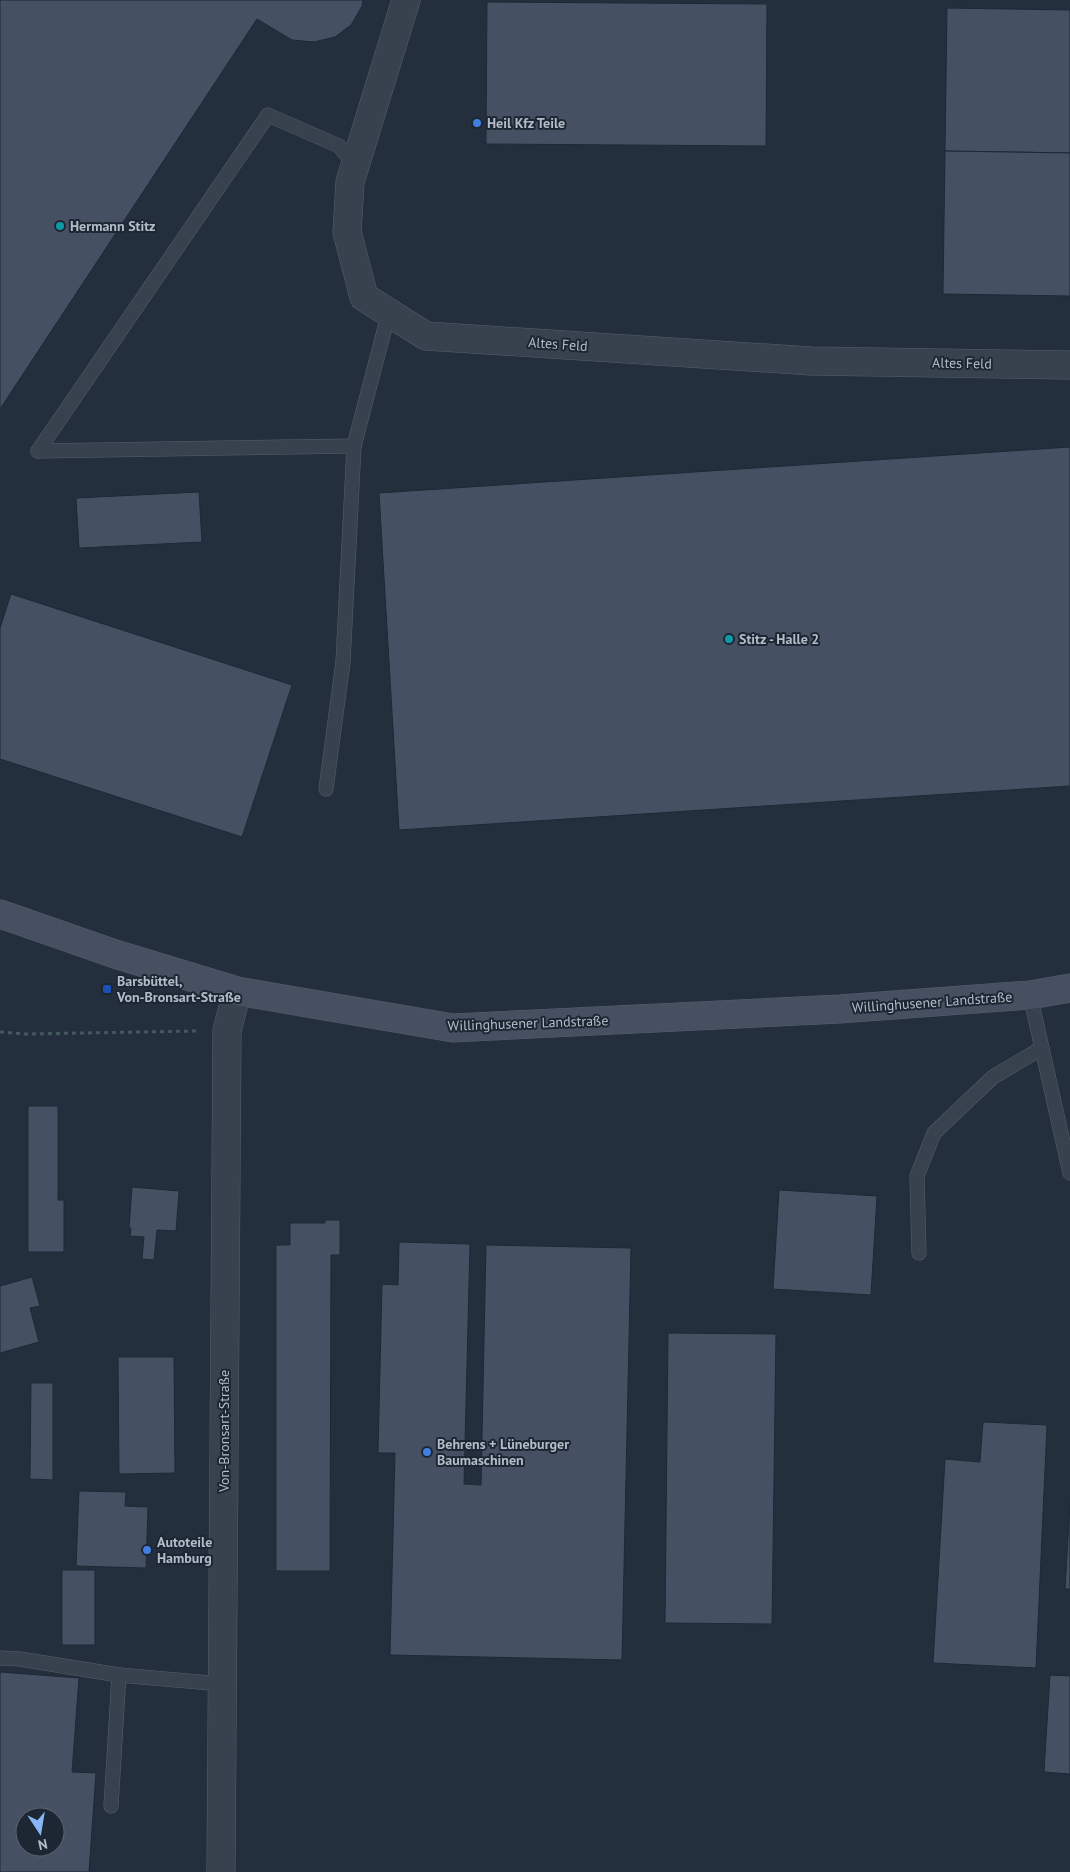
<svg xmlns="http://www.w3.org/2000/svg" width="1070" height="1872" font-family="'PT Sans',sans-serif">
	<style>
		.building { fill: #455162; stroke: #1f2835; fill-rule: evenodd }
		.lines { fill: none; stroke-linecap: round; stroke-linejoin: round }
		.lane-casing { stroke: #565f6c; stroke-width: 15 }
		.street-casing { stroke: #565f6c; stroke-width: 29 }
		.secondary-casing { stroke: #565f6c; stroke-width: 29 }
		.path { stroke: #44595c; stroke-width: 3; stroke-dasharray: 4 4; stroke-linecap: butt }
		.lane { stroke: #38414e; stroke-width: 14 }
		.street { stroke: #38414e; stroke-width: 28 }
		.secondary { stroke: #465061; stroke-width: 28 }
		.shop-dot { fill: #3f7fe0; stroke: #1d2633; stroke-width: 2 }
		.culture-dot { fill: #0f9aa8; stroke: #1d2633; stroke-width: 2 }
		.transit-dot { fill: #1a4fb4; stroke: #1d2633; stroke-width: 2 }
		.labels { text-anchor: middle; stroke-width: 4; stroke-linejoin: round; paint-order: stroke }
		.poi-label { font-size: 14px; font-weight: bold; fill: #b4bcc9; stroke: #1d2633; text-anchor: start }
		.street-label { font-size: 14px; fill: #b4bcc9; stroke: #1d2633 }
	</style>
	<rect width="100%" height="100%" fill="#242f3e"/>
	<g class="building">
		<path d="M0 0H363L362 6 351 25 335 37 314 42 292 40 257 19 0 409Z"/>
		<path d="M487 2 767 4 766 146 486 144Z"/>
		<path d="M947 8 1070 10V153L945 151Z"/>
		<path d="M945 151 1070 153V296L943 294Z"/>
		<path d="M1070 447V786L399 830 379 493Z"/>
		<path d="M199 492 202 542 79 548 76 498Z"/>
		<path d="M11 594 292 685 242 837 0 759V628Z"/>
		<path d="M28 1106H58V1200H64V1252H28Z"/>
		<path d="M132 1187 179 1191 176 1231 157 1230 154 1260 142 1259 144 1237 130 1236 131 1228H129Z"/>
		<path d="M779 1190 877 1196 871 1295 773 1289Z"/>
		<path d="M325 1220H340V1255H331L330 1571H276V1245H290V1223H325Z"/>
		<path d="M399 1242 470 1244 464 1484 481 1485 486 1245 631 1248 622 1660 390 1655 395 1453H378L382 1284 398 1285Z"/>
		<path d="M32 1277 40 1306 30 1308 39 1342 0 1353V1286Z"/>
		<path d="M668 1333 776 1334 772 1624 665 1623Z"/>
		<path d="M118 1357H174L175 1473 119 1474Z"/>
		<path d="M31 1383H53V1480L30 1479Z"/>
		<path d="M983 1422 1047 1425 1036 1668 933 1663 945 1459 980 1462Z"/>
		<path d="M79 1491 126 1492 125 1506 148 1507 146 1568 76 1566Z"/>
		<path d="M1070 1503V1589H1065Z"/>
		<rect x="62" y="1570" width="33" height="75"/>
		<path d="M0 1672 79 1678 72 1772 96 1773 89 1872H0ZM25 1817H55V1847H25Z"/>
		<path d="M1050 1675 1070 1676V1774L1044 1772Z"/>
	</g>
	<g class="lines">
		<g class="lane-casing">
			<g id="lane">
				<path d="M38 451 268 115 339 146 355 165"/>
				<path d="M38 451 354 446 389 312"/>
				<path d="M326 789 343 662 354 446"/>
				<path d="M1030 995 1070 1173"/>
				<path d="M919 1253 917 1176 934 1133 993 1077 1042 1048"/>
				<path d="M0 1658 20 1659 119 1675"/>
				<path d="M111 1806 119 1675 222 1684"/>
			</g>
		</g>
		<g class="street-casing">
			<g id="street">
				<path d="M406 0 350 182 347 232 364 297 426 336 811 361 1070 365"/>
				<path d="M221 1872 227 1031 237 991"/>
			</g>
		</g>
		<g class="secondary-casing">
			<path id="secondary" d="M0 914 115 954 237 991 453 1028 840 1009 1030 995 1070 988"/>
		</g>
		<path class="path" d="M0 1032 26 1034 197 1031"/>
		<use href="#lane" class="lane"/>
		<use href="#street" class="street"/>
		<use href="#secondary" class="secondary"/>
	</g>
	<g class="shop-dot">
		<circle cx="477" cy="123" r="5"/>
		<circle cx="427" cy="1452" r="5"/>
		<circle cx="147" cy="1550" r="5"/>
	</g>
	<g class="culture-dot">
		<circle cx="60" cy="226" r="5"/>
		<circle cx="729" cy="639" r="5"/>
	</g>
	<rect class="transit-dot" x="102" y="984" width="10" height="10" rx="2.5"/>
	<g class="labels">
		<g class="poi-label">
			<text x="487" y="128">Heil Kfz Teile</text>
			<text x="70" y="231">Hermann Stitz</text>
			<text x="739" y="644">Stitz - Halle 2</text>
			<text x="117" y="986">Barsbüttel,<tspan x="117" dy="16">Von-Bronsart-Straße</tspan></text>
			<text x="437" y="1449">Behrens + Lüneburger<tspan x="437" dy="16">Baumaschinen</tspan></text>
			<text x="157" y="1547">Autoteile<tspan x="157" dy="16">Hamburg</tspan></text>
		</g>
		<g class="street-label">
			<text transform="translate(558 344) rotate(4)" y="5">Altes Feld</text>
			<text transform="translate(962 363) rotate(1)" y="5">Altes Feld</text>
			<text transform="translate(932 1002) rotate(-4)" y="5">Willinghusener Landstraße</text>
			<text transform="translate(528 1023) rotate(-2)" y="5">Willinghusener Landstraße</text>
			<text transform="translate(224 1431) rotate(-90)" y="5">Von-Bronsart-Straße</text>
		</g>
	</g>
	<g transform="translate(40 1832) rotate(168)"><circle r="24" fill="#1d2633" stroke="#59626f"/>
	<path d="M0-4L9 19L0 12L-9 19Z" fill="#8ab4f8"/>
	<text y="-8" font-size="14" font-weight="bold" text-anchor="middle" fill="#b4bcc9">N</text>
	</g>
</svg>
